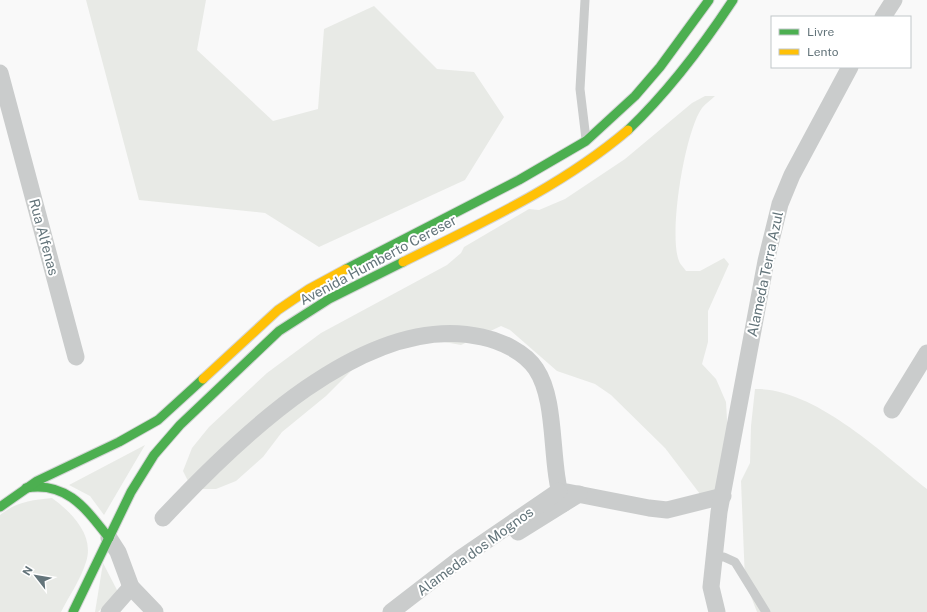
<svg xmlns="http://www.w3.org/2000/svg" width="927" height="612" font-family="'Public Sans',sans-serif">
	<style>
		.green { fill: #e8eae6 }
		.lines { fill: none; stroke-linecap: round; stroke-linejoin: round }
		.fast-casing { stroke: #d4d5d6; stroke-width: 11 }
		.slow-casing { stroke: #d4d5d6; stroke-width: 11 }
		.lane { stroke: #cacccc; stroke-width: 9 }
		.street { stroke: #cacccc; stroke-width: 17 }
		.fast { stroke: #4caf50; stroke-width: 9 }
		.slow { stroke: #ffc107; stroke-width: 9 }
		.labels { text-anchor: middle; stroke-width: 4; stroke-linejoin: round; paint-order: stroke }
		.street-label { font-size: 14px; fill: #63747a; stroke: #fff }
	</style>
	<rect width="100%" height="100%" fill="#f9f9f9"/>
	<g class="green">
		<path d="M86 0H206L197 50 273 121 318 109 324 29 374 6 437 69 474 72 504 117 465 180 319 247 265 213 139 200Z"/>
		<path d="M705 96H715C711 100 705 104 702 108 685 131 668 234 679 261 680 264 684 268 686 271H700L724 258 729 264 708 311V342L702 364 716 379 726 402 729 455 715 491 700 494 665 448 611 395 595 384 557 371 510 330 501 326 461 345 411 336 363 359 326 396 282 432 263 457 236 481 216 489H192L183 471 192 448 209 427 267 373 321 333 447 265 461 253 464 247 529 209 539 210 565 199 625 159 692 103Z"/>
		<path d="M755 389C815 388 882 453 927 489V612H757L745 581 741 481 750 463 751 426Z"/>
		<path d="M145 445 104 515 90 496 69 485Z"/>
		<path d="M52 498C71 512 95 535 86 562 81 579 69 596 61 612H0V515C16 502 31 500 52 498Z"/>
		<path d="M103 563 118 592 98 612H95Z"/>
	</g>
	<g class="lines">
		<g class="fast-casing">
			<g id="fast">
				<path d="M628 130C669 91 702 47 733 0"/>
				<path d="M346 269 519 180 586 141 635 96 660 67 709 0"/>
				<path d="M26 488C67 481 86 509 109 538"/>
				<path d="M0 507 37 481 119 442 158 420 203 379"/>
				<path d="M73 612 131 492 154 455 180 425 279 331 329 299 403 262"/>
			</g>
		</g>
		<g class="slow-casing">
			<g id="slow">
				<path d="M403 262C481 223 561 187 628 130"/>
				<path d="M203 379 278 310 309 289 346 269"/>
			</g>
		</g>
		<g class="lane">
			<path d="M585 0 580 89 586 139"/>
			<path d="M713 557H724L735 562 766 612"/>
		</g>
		<g class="street">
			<path d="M883 17 894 0"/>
			<path d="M0 73 76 357"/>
			<path d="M892 410 927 353"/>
			<path d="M567 492 649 508 667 510 723 496"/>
			<path d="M163 518C235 441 366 310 482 337 501 341 525 352 536 369 558 402 549 463 563 504"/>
			<path d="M518 532 579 494"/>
			<path d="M109 538 118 552 131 587 155 612"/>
			<path d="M109 612 131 587"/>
			<path d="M391 612 461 558 559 491"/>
			<path d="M717 612 711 587 719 512 766 261 780 204 792 175 850 67"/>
		</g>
		<use href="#fast" class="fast"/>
		<use href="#slow" class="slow"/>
	</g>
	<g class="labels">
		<g class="street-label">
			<text transform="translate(44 237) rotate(75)" y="5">Rua Alfenas</text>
			<text transform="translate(378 260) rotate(-28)" y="5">Avenida Humberto Cereser</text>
			<text transform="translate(765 274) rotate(-78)" y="5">Alameda Terra Azul</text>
			<text transform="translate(475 551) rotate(-36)" y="5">Alameda dos Mognos</text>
		</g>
	</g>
	<rect x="771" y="16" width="140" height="52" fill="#ffffff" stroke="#c1c7ca"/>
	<rect x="779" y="29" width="20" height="6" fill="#4caf50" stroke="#c1c7ca"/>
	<text x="807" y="36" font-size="12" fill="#63747a">Livre</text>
	<rect x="779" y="49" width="20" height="6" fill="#ffc107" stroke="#c1c7ca"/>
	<text x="807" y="56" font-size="12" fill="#63747a">Lento</text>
	<g transform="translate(36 576) rotate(301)" stroke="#ffffff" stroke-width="3" paint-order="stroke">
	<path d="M0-3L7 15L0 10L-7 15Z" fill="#63747a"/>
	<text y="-6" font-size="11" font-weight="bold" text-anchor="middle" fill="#63747a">N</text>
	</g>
</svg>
